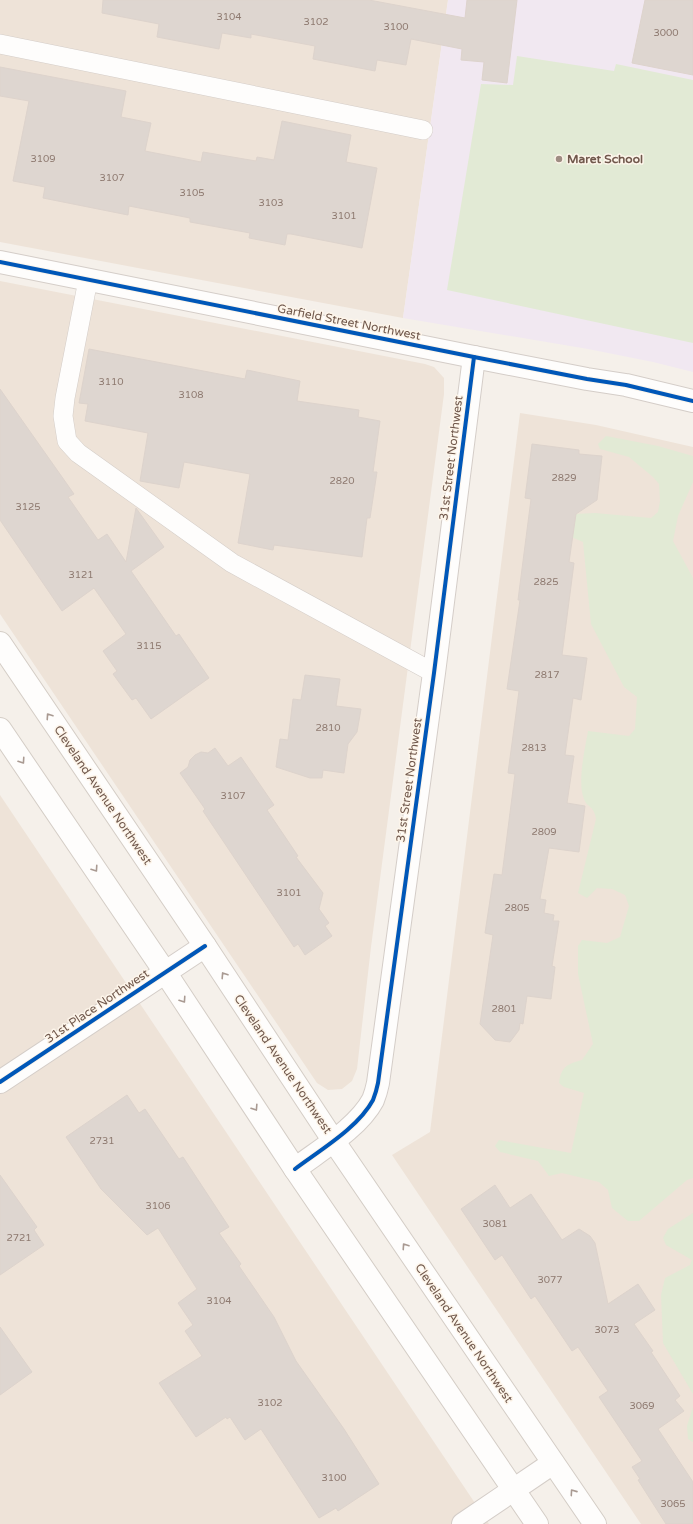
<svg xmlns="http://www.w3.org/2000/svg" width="693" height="1524" font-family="'Varela Round',sans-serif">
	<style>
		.residential { fill: #eee3d8 }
		.education { fill: #f1e8f1 }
		.green { fill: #e2ead5 }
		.building { fill: #ded6d0; stroke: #ddd3cc }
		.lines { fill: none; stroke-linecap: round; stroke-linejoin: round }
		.service-casing { stroke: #d4cdc8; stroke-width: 20 }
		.minor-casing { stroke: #d4cdc8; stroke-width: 24 }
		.secondary-casing { stroke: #d4cdc6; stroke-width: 24 }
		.service { stroke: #fefdfc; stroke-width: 19 }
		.minor { stroke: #fefdfc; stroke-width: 22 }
		.secondary { stroke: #fefdfc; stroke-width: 22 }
		.cycleway-casing { stroke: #fdf5ea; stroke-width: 6 }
		.cycleway { stroke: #0057b8; stroke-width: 4 }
		.oneway { stroke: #a99a92 }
		.poi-dot { fill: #9f8d83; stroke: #fdf5ea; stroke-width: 1.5 }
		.labels { text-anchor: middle; stroke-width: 3; stroke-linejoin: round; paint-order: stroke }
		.number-label { font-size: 10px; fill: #8e7a70 }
		.poi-label { font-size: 12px; font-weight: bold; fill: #70584c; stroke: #fdf5ea; text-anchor: start }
		.street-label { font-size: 12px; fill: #70584c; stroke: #fdf5ea }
	</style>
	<rect width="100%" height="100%" fill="#f5f0ea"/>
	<g class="residential">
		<path d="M0 0H448L403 318 0 242Z"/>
		<path d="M0 281 425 364 434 367 444 378V394L371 947 357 1069 352 1081 342 1089 328 1090 317 1083 0 614Z"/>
		<path d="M520 413 596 425 693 447V1524H641L392 1155 430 1132Z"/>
		<path d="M0 795 489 1524H0Z"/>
	</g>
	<path class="education" d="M448 0H693V372L653 362 588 349 403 318Z"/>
	<g class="green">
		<path d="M517 56 614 71 616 64 693 80V343L447 290 481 84 513 85Z"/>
		<path d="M606 436 658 446 693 456V482L678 516 673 541 693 578V1178L687 1180 639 1221H628L612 1208 608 1190 599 1182 562 1173 549 1176 538 1161 500 1152 495 1146 499 1140 571 1153 584 1093 564 1087 559 1083C561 1067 567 1064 582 1060L593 1044 578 974V946L582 940 607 943 620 937 629 906 625 895 612 889 597 888 587 898 578 893 596 819C594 805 587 808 584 799 577 782 585 749 588 731L629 736 635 729 637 697 624 687 591 624 583 542 545 526 553 515 595 513 651 518 658 512 660 501 659 484 653 477 629 457 600 449 598 444Z"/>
		<path d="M693 1213V1394L663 1343 661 1295 665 1278 690 1265 692 1260 666 1245 663 1238 668 1229Z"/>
		<path d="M693 1407V1442L688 1439 687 1426Z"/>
	</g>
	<g class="building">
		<path d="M103 0H369L465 18 467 0H517L507 83 482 80 484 62 461 60 462 49 411 39 406 65 377 60 375 71 313 59 315 46 251 34V38L222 33 219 49 157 37 159 24 102 13Z"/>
		<path d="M645 0H693V75L632 63Z"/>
		<path d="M0 67 126 91 121 117 151 123 145 151 201 162 203 152 256 161 257 157 274 160 282 121 351 135 346 162 377 168 362 248 291 234H287L285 245 249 238 250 233 190 222V218L129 206 128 215 43 198 45 187 13 181 29 101 0 96Z"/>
		<path d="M89 349 245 379 247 370 300 381 297 401 359 410 358 417 380 421 373 472H377L370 518H367L362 557 274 545 273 550 238 543 250 474 184 462 179 488 140 481 148 433 85 421 88 404 79 403Z"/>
		<path d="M0 389 74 494 68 497 98 540 107 534 126 562 136 508 164 547 131 571 176 636 179 634 209 678 151 719 136 698 132 700 113 674 117 671 103 651 126 634 94 588 62 611 0 520Z"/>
		<path d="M532 444 579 450V454L602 456 597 500 576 514 569 562 574 563 562 655 587 658 581 700 573 698 565 755 574 756 567 803 585 806 579 852 549 848 540 899 546 900 544 913 554 915 553 921H559L552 966 555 967 551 999 527 996 523 1024 520 1023 519 1030 510 1042 495 1040 480 1024 493 935 485 933 494 874 502 875 515 774 508 773 519 691 507 689 520 600H518L531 499 525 498Z"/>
		<path d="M305 675 340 679 336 706 361 709 357 732 348 744 344 773 323 770 322 778H310L276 767 280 739 288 740 293 699 301 700Z"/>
		<path d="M215 748 228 766 241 757 274 805 267 810 298 856 296 857 323 893 319 909 329 923 325 926 332 936 305 955 298 944 294 947 203 811 205 809 180 773 188 767 190 760 195 755 201 752 208 753Z"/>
		<path d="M127 1095 139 1113 145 1109 179 1159 183 1157 229 1227 219 1233 241 1264 239 1266 274 1317 296 1361 344 1429 379 1484 338 1511 336 1508 319 1518 261 1429 245 1440 230 1417 227 1419 226 1417 196 1437 159 1383 202 1356 185 1331 193 1325 178 1303 197 1289 158 1228 147 1235 101 1189 66 1137Z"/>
		<path d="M0 1175 37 1227 34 1230 44 1245 0 1275Z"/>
		<path d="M495 1185 510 1208 531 1194 562 1240 579 1229 590 1236 595 1243 608 1304 638 1284 655 1310 634 1324 653 1351 651 1352 680 1396 675 1400 684 1411 658 1429 693 1482V1524H666L638 1480 640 1479 632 1467 642 1461 599 1397 608 1391 578 1347 572 1351 535 1296 531 1299 502 1255 495 1260 461 1209Z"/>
		<path d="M0 1327 32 1372 0 1395Z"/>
	</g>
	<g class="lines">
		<g class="service-casing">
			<g id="service">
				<path d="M0 44 423 130"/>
				<path d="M88 280 65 398 63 416 67 441 78 453 232 563 434 673"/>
			</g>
		</g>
		<g class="minor-casing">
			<g id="minor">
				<path d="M0 262 474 357 587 379 626 385 693 401"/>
				<path d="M0 1082 205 946"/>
				<path d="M295 1169C320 1150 358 1128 373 1100 375 1095 377 1088 378 1083L434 673 474 357"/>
				<path d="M463 1524 553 1463"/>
			</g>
		</g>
		<g class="secondary-casing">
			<g id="secondary">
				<path d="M0 643 205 946 333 1140 595 1524"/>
				<path d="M0 729 165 972 295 1169 537 1524"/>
			</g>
		</g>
		<use href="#service" class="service"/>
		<use href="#minor" class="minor"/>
		<use href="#secondary" class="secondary"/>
		<g class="cycleway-casing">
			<g id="cycleway">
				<path d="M0 262 474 357 587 379 626 385 693 401"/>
				<path d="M0 1082 205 946"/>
				<path d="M295 1169C320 1150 358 1128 373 1100 375 1095 377 1088 378 1083L434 673 474 357"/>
			</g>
		</g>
		<use href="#cycleway" class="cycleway"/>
	</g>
	<defs><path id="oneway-chevron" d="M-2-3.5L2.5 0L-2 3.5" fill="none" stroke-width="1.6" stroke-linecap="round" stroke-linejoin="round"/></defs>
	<g class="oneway">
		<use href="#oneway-chevron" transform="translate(49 716) rotate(-124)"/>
		<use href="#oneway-chevron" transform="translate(22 761) rotate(56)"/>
		<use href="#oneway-chevron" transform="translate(95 869) rotate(56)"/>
		<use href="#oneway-chevron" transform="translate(224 975) rotate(-123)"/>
		<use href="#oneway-chevron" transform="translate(183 1000) rotate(56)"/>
		<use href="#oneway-chevron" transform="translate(255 1108) rotate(57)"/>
		<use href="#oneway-chevron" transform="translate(405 1246) rotate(-124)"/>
		<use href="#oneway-chevron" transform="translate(573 1492) rotate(-125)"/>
	</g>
	<circle class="poi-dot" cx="559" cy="159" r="4"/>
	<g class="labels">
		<g class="number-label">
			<text x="229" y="20">3104</text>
			<text x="316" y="25">3102</text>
			<text x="396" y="30">3100</text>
			<text x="666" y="36">3000</text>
			<text x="43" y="162">3109</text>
			<text x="112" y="181">3107</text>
			<text x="192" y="196">3105</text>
			<text x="271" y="206">3103</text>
			<text x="344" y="219">3101</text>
			<text x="111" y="385">3110</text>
			<text x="191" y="398">3108</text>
			<text x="564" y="481">2829</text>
			<text x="342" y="484">2820</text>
			<text x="28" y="510">3125</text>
			<text x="81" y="578">3121</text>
			<text x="546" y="585">2825</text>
			<text x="149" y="649">3115</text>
			<text x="547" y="678">2817</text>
			<text x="328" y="731">2810</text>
			<text x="534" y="751">2813</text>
			<text x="233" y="799">3107</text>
			<text x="544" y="835">2809</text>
			<text x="289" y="896">3101</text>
			<text x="517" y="911">2805</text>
			<text x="504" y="1012">2801</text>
			<text x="102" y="1144">2731</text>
			<text x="158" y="1209">3106</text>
			<text x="495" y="1227">3081</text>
			<text x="19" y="1241">2721</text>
			<text x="550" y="1283">3077</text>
			<text x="219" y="1304">3104</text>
			<text x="607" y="1333">3073</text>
			<text x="270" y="1406">3102</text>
			<text x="642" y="1409">3069</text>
			<text x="334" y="1481">3100</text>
			<text x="673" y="1507">3065</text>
		</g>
		<g class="poi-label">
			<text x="567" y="163">Maret School</text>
		</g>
		<g class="street-label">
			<text transform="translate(349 322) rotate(11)" y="4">Garfield Street Northwest</text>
			<text transform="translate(451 458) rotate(-83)" y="4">31st Street Northwest</text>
			<text transform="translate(409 780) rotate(-82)" y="4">31st Street Northwest</text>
			<text transform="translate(103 795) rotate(56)" y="4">Cleveland Avenue Northwest</text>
			<text transform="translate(97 1006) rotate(-34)" y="4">31st Place Northwest</text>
			<text transform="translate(283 1064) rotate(56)" y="4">Cleveland Avenue Northwest</text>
			<text transform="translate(464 1333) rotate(56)" y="4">Cleveland Avenue Northwest</text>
		</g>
	</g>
</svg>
